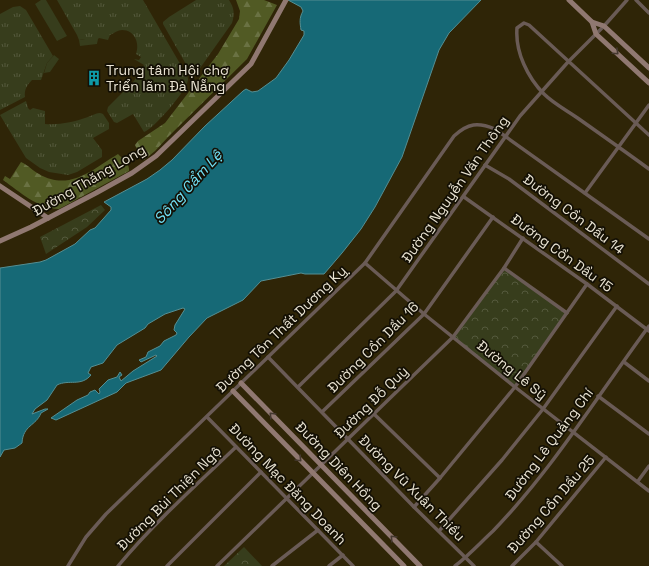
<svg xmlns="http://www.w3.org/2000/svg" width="649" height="566" font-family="'Space Grotesk',sans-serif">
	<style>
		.grass { fill: url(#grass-tufts) }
		.forest { fill: url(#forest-firs) }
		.park { fill: url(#park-crowns) }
		.garden { fill: #373d1c }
		.water { fill: #166976; stroke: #558e92 }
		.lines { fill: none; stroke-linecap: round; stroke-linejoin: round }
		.street { stroke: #6a5b56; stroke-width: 3.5 }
		.secondary { stroke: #907871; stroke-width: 5 }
		.oneway { stroke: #453930 }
		.labels { text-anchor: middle; stroke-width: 3.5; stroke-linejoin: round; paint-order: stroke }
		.poi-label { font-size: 14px; fill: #e9e3d2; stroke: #130f04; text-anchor: start }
		.street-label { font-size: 14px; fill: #e9e3d2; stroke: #130f04 }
		.water-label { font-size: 15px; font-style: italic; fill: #72e3f8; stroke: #130f04 }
	</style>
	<defs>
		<pattern id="grass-tufts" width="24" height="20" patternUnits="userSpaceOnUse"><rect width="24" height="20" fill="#373d1c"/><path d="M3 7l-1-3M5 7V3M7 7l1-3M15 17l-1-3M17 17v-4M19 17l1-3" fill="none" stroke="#54593c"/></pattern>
		<pattern id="forest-firs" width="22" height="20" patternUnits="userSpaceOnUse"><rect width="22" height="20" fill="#515a24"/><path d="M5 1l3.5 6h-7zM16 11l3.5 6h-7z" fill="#6a7243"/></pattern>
		<pattern id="park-crowns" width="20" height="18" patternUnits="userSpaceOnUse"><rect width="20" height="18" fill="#373d1c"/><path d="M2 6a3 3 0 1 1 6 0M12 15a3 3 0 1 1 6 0" fill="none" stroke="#54593c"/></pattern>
	</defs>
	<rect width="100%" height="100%" fill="#2f2507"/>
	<g class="grass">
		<path d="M57 0H143L186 74C187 76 188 77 188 80 187 90 154 129 144 132L133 114 117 123 114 122 107 111 108 107 134 81 144 65 134 59 139 60 141 57 136 54C140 44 135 30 122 30 118 30 114 33 110 35L108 40 99 38 98 39H85L79 40 77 35Z"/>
		<path d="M196 0H229C234 8 235 13 232 23L198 71 191 73 163 24V22L169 17Z"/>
		<path d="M20 6 26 10 53 56 47 63 41 80H32C27 85 24 90 25 97L0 110V14L13 7Z"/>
		<path d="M26 101 28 108 30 110 33 108 45 111V124C60 125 74 122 88 117 94 115 98 111 103 114L109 123V129L93 138 102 150V157L77 172 68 175 49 172 40 168 26 158 0 115Z"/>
	</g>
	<g class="forest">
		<path d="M236 0H264L277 5 247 59 169 136 155 151 144 160 141 158 135 145 138 141 165 123 218 54 239 19 240 11Z"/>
		<path d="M118 154C123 159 130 164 129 171L59 209C37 208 20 192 3 180L5 176 10 179 21 162C28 165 33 171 39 174 70 192 93 169 118 154Z"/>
	</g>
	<g class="park">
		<path d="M101 205 105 210 87 227 46 254 40 237Z"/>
		<path d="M504 268 567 313 515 387 453 337Z"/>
		<path d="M244 547 262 566H224Z"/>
	</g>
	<g class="garden">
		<path d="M41 0H46L67 36 57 41 35 4Z"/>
		<path d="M85 39H98L97 44 80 46 79 40Z"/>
		<path d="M54 55 59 59 50 72 44 73 47 63Z"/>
	</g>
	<path class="water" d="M288 0H481L449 33 439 50 402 157 375 207 361 229 342 253 324 274H305L301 273 261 281 243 300 207 318 189 337 161 370 126 383 117 392 56 420 51 418 77 400 88 395 90 392 95 390 99 394 100 392 99 389 108 380 117 377 120 372 122 375 119 377 121 381 133 371 157 356 156 355 141 362 139 360 146 357 148 352 160 346 164 341 176 335 177 333 174 330 175 325 185 309 183 308 165 314 148 324 145 328 117 345 103 363 91 367 88 373 91 375C81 387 69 379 57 385L47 400 35 409 32 414 45 409H48L41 413C36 426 23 425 22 443L15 448 4 450 0 457V268L40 262 46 260 75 244 90 230 95 228 111 210V207L104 202 147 179 160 170 172 160 205 126 243 91 246 89 252 92 258 91 276 78 289 60 304 35V31L301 30C300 23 299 18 303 11L301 7Z"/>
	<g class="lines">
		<g class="street">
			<path d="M636 0 649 13"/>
			<path d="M649 135 529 25 524 23 517 28C515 52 528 78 544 94 554 104 568 111 579 119 603 136 626 152 649 169"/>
			<path d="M485 165 509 179 649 284"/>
			<path d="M585 193 649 105"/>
			<path d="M464 197 587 284 649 331"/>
			<path d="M365 263 424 314 515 387 649 491"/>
			<path d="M504 268 567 313"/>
			<path d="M268 357 414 507 474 566"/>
			<path d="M624 362 649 381"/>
			<path d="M298 387 396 291 520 116 568 62 604 26 627 0"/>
			<path d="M598 396 649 434"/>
			<path d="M322 412 424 314 493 217"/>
			<path d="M374 414 440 478"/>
			<path d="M207 417 353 566"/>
			<path d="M638 481 649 466"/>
			<path d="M414 507 440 478 515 387 587 284"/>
			<path d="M439 531 502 460 543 409 617 306"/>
			<path d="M536 542 562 566"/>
			<path d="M68 566 86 537 106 514 365 263 454 136C468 123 478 122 495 129L649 239"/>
			<path d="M118 566C154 523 196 485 236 447"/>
			<path d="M167 566 261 472"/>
			<path d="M217 566 453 337 504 268 523 238"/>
			<path d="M272 566 318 530"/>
			<path d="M329 566 343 555"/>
			<path d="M455 566C469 555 480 543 493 531 553 469 598 395 649 326"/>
			<path d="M512 566 536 542 606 457"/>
		</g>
		<g class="secondary">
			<path d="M569 0 592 22 604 26 649 68"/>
			<path d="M592 22 596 34 649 83"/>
			<path d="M0 186 48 218"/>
			<path d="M0 241 31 227 96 193 132 173 156 156 251 64 286 0"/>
			<path d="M241 383 420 566"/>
			<path d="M233 391 404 566"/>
		</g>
	</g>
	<defs><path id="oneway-chevron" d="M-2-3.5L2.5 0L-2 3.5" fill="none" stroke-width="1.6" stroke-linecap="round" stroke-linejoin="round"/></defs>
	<g class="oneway">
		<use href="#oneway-chevron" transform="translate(616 52) rotate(43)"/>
		<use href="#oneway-chevron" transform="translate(272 415) rotate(-134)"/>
		<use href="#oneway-chevron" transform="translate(299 459) rotate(46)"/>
		<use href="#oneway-chevron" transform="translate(393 538) rotate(-134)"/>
	</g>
	<defs>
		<g id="building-bare" transform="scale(1.2)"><path d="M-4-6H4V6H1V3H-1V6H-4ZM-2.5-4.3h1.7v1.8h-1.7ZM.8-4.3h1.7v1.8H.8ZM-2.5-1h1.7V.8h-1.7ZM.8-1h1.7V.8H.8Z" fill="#0f9aa8" stroke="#130f04" stroke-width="2.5" paint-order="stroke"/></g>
	</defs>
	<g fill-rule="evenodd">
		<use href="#building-bare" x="94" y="78"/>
	</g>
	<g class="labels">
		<g class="poi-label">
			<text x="106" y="75">Trung tâm Hội chợ<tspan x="106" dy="16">Triển lãm Đà Nẵng</tspan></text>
		</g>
		<g class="street-label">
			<text transform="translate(89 180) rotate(-30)" y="5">Đường Thăng Long</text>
			<text transform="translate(455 189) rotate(-55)" y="5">Đường Nguyễn Văn Thông</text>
			<text transform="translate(574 214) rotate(37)" y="5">Đường Cồn Dầu 14</text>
			<text transform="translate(562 253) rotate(36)" y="5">Đường Cồn Dầu 15</text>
			<text transform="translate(281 329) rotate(-44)" y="5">Đường Tôn Thất Dương Kỵ</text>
			<text transform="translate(373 347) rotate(-45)" y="5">Đường Cồn Dầu 16</text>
			<text transform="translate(512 370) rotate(39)" y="5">Đường Lê Sỹ</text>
			<text transform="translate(371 402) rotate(-44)" y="5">Đường Đỗ Quỳ</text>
			<text transform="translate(549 444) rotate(-53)" y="5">Đường Lê Quảng Chí</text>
			<text transform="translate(339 466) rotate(46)" y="5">Đường Diên Hồng</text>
			<text transform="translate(288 484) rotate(46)" y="5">Đường Mạc Đăng Doanh</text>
			<text transform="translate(412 488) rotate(45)" y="5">Đường Vũ Xuân Thiều</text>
			<text transform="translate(169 498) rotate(-45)" y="5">Đường Bùi Thiện Ngộ</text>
			<text transform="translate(551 504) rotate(-49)" y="5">Đường Cồn Dầu 25</text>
		</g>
		<g class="water-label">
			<text transform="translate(188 187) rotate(-48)" y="5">Sông Cẩm Lệ</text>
		</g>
	</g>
</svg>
